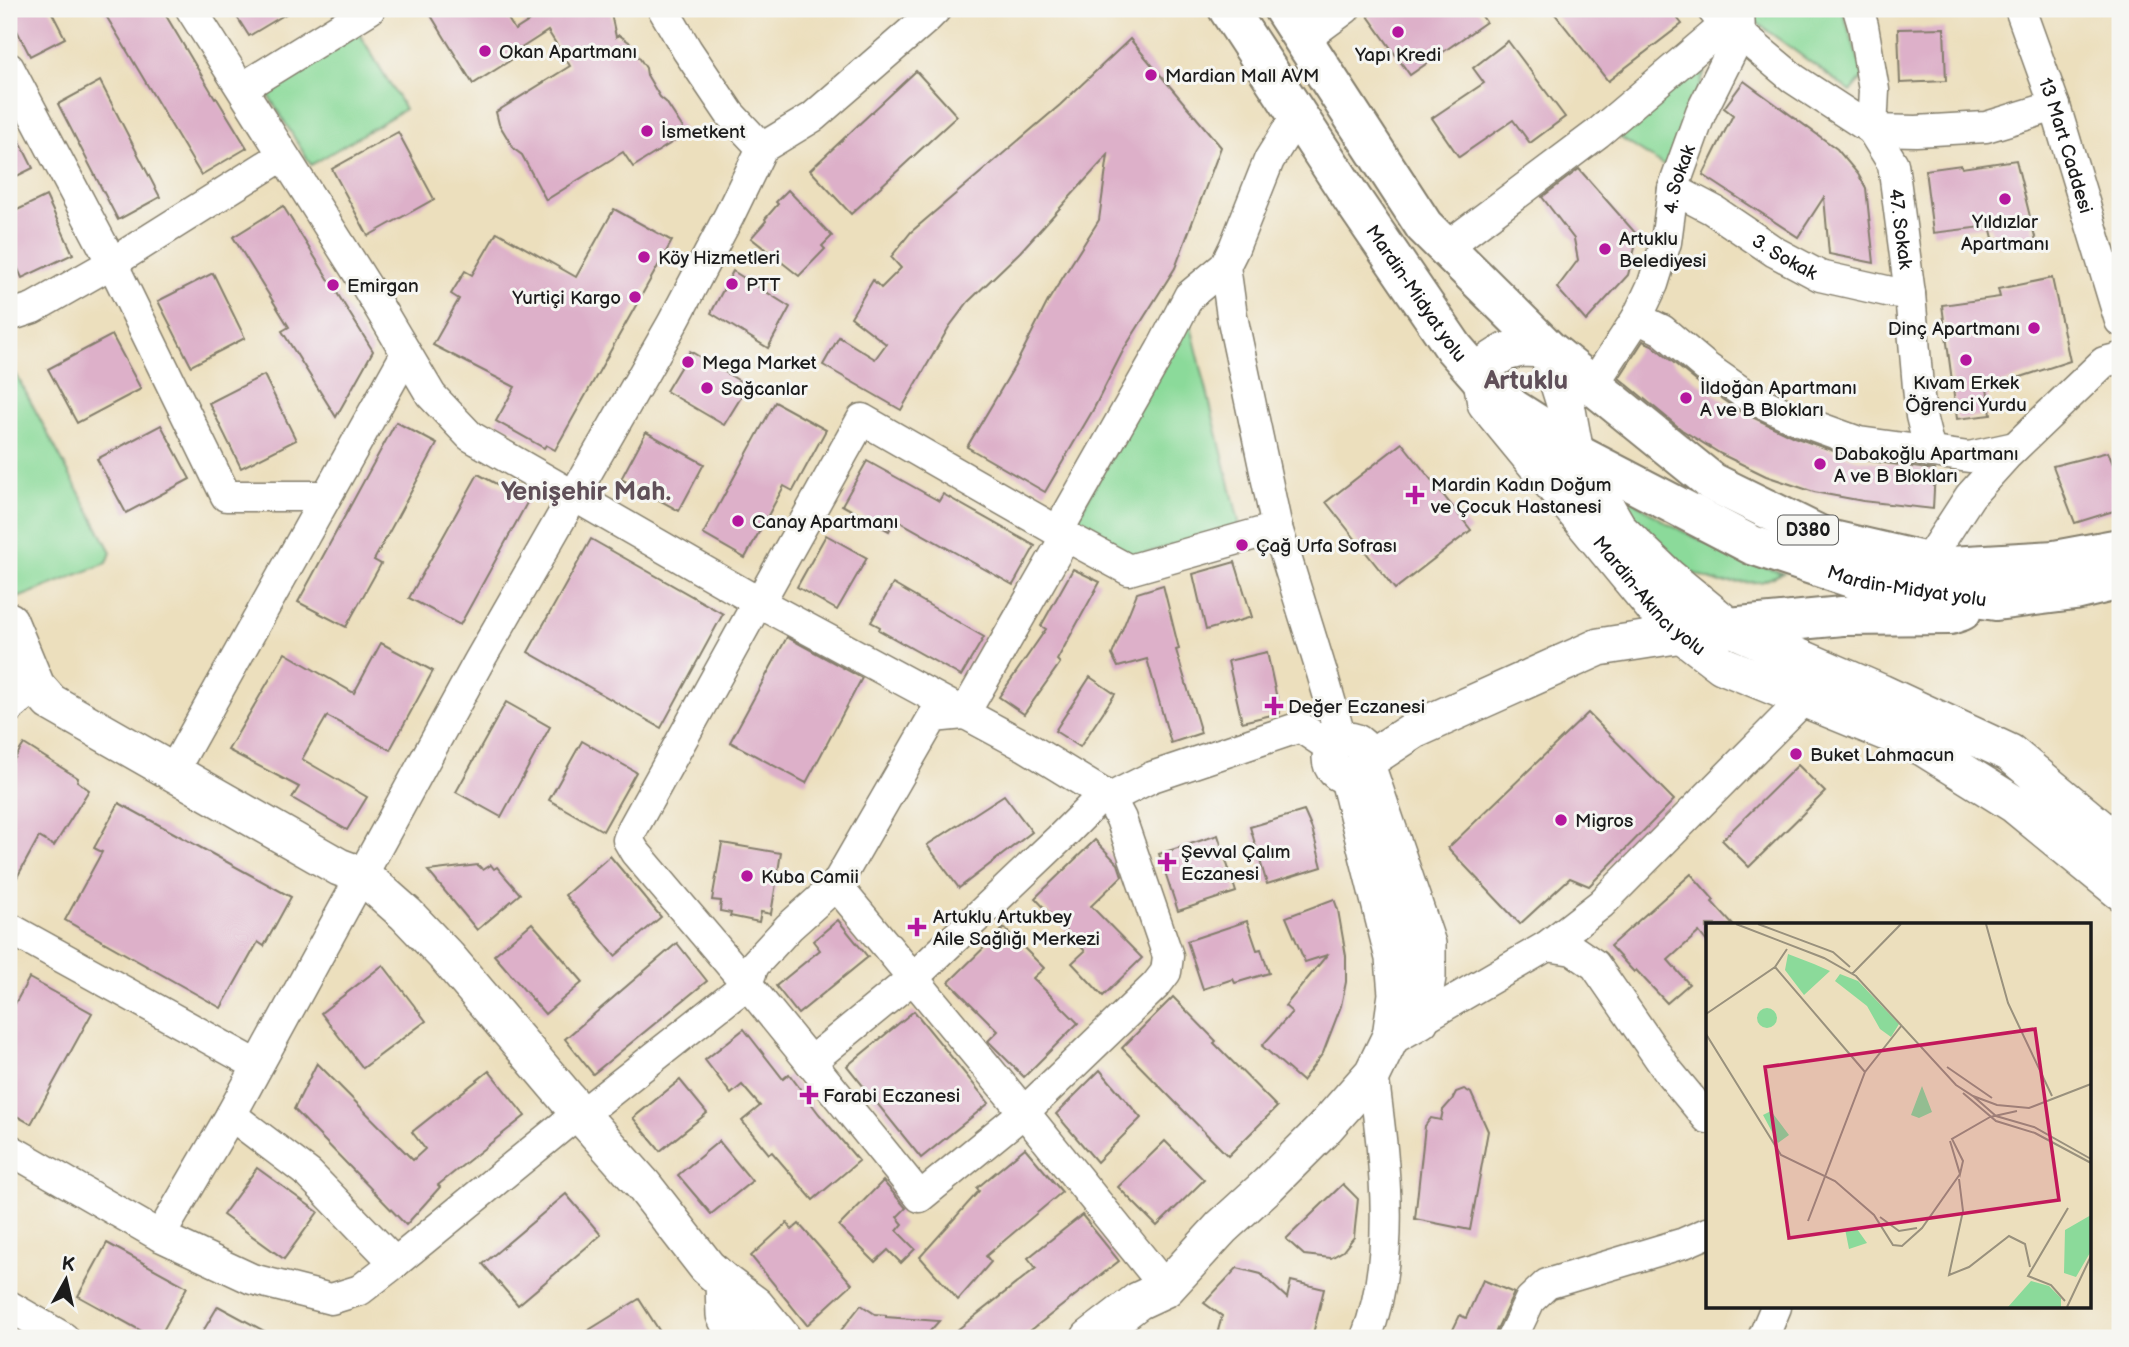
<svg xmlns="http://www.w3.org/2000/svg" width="2129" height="1347" font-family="'Balsamiq Sans',sans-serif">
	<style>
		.green { fill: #8bda9a; stroke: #547b5b; stroke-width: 2 }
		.building { fill: #ddb0c9 }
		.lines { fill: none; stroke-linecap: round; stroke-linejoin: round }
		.minor-casing { stroke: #847e6c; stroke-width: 33 }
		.major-casing { stroke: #847e6c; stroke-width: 40 }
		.highway-casing { stroke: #847e6c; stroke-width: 42 }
		.minor { stroke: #fff; stroke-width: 30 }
		.major { stroke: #fff; stroke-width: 37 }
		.highway { stroke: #fff; stroke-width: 38 }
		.poi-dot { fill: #b5179e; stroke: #f6f6f2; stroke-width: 2.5 }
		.labels { text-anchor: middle; stroke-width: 6; stroke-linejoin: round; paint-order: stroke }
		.shield { fill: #f6f6f2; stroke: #5d5d5c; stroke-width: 2 }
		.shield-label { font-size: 18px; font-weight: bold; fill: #1c1c1c }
		.poi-label { font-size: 19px; fill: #1c1c1c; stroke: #f6f6f2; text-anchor: start }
		.street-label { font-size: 19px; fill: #1c1c1c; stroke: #f6f6f2 }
		.district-label { font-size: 26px; font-weight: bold; fill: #605059; stroke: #f6f6f2 }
		.inset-road { fill: none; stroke: #99917d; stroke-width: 2 }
		.view { fill: #c2185b; fill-opacity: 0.15; stroke: #c2185b; stroke-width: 3.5 }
		.inset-edge { fill: none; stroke: #1c1c1c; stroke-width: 3.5 }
	</style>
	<rect width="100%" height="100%" fill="#f6f6f2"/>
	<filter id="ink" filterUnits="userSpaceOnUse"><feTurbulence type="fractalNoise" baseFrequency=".0143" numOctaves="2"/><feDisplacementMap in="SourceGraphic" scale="14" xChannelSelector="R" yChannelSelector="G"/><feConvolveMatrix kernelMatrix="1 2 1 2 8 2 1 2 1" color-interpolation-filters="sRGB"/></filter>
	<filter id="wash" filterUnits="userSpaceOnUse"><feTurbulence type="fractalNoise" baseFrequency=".00686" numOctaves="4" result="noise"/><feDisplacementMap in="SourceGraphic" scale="28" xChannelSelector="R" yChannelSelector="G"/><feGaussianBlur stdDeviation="1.57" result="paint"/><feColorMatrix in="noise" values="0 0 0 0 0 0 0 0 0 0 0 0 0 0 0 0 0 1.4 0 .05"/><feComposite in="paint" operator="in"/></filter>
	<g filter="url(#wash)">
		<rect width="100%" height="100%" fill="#ecdfbd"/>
		<g class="green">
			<path d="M1755 9H1842L1864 76 1851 92 1750 18Z"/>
			<path d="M359 33 405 109 311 165 265 90Z"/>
			<path d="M1703 62 1707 65 1674 163 1664 166 1619 137V130Z"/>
			<path d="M1189 318 1240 526 1129 558 1072 527Z"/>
			<path d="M9 361 111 552 107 563 18 598 9 574Z"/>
			<path d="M1614 488 1668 524 1733 556 1783 573 1761 582 1721 583 1695 574 1668 560 1629 517Z"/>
		</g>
		<g id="blocks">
			<g class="building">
				<path d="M9 9H50L65 38 30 56 9 15Z"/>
				<path d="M102 9H162L215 98 216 97 247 148 201 175Z"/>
				<path d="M232 9H294L249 36Z"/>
				<path d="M427 9H502L515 30 548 9H610L616 37 619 35 629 42 646 68 647 75 660 97 666 102 683 128 684 135 633 167 623 152 546 200 522 155 514 149 499 124 496 112 570 66 548 31 509 56 511 60 473 84Z"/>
				<path d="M1363 9H1477L1486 22 1410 75Z"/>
				<path d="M1551 9H1670L1682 24 1608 81Z"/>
				<path d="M1944 28 1946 81 1900 83 1898 29Z"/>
				<path d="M1130 39 1221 147 1175 268 1124 349 1093 410 1045 492 967 447 1016 364 1048 301 1099 220 1108 155 1020 252 968 302 949 327 901 410 823 365 839 337 875 359 886 344 851 317 873 280 881 288 901 268 891 257 911 232 1060 105Z"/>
				<path d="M1508 41 1565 117 1530 143 1513 120 1459 157 1432 118 1484 83 1473 68Z"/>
				<path d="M916 71 957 116 851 214 810 170Z"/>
				<path d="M100 81 160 197 118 220 58 104Z"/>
				<path d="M1744 81 1837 149 1858 174 1866 188 1874 263 1829 254 1824 197 1798 237 1703 175 1733 115 1724 108Z"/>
				<path d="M9 120 33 168 9 180Z"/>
				<path d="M398 132 434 199 368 236 332 169Z"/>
				<path d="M2016 160 2036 241 1995 246 1990 226 1933 233 1925 170 1961 165 1962 168Z"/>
				<path d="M1579 169 1638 236 1628 275 1586 321 1557 288 1578 260 1574 239 1542 197Z"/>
				<path d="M788 190 832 236 822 246 825 249 799 276 751 238 766 221 765 219 778 204 776 202Z"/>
				<path d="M46 196 73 254 22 278 9 249V214Z"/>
				<path d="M283 206 373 351 336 417 282 331 289 327 233 237Z"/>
				<path d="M614 209 672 241 555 450 546 445 544 448 496 421 515 387 433 345 459 299 451 294 465 271 472 275 497 232 576 277Z"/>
				<path d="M733 271 790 307 768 348 711 313Z"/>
				<path d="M213 273 245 338 191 366 158 301Z"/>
				<path d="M2052 278 2070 361 1987 388 1991 415 1957 419 1942 305 2000 297 1998 289Z"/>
				<path d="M112 335 141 389 77 423 48 369Z"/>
				<path d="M1643 341 1652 345 1696 381 1739 411 1794 437 1856 459 1935 470 1933 509 1863 501 1814 492 1766 476 1721 454 1682 430 1619 378Z"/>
				<path d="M690 351 748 386 724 425 666 391Z"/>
				<path d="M264 375 296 440 241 468 209 403Z"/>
				<path d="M775 402 826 430 793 491 784 486 745 558 703 534Z"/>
				<path d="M396 422 437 444 374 560 381 564 346 627 298 602Z"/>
				<path d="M161 425 190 479 126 513 97 459Z"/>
				<path d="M646 432 704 464 679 511 621 479Z"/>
				<path d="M1402 443 1471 530 1395 589 1326 502Z"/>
				<path d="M2108 452 2120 481V509L2075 523 2053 466Z"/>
				<path d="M867 461 939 501 943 494 1035 546 1013 585 895 519 889 531 842 505Z"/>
				<path d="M478 474 528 501 460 625 409 598Z"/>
				<path d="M826 535 867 558 837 610 797 587Z"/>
				<path d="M591 539 723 614 661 728 528 652Z"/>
				<path d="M1235 562 1252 617 1206 630 1193 574Z"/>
				<path d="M1073 569 1100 582 1057 660 1060 663 1024 714 999 697 1046 629 1041 626Z"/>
				<path d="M893 584 984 637 961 676 879 630 880 627 871 622Z"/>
				<path d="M1163 585 1179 649 1176 650 1201 733 1171 743 1147 659 1118 667 1112 655 1137 593Z"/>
				<path d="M787 637 862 678 806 783 730 742Z"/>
				<path d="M381 643 433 671 390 750 327 716 302 759 367 797 347 830 292 798 299 787 228 750 285 653 354 693Z"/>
				<path d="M1267 652 1280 713 1242 722 1228 661Z"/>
				<path d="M1090 677 1115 694 1080 747 1055 731Z"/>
				<path d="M506 702 550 727 501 817 456 792Z"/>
				<path d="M1588 713 1674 800 1589 886 1570 878 1520 924 1448 848Z"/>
				<path d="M582 741 636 772 603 831 549 800Z"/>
				<path d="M24 744 78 778 77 781 89 790 54 846 39 837 9 892V767Z"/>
				<path d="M1798 765 1825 792 1749 867 1722 840Z"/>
				<path d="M1004 795 1032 832 959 888 927 845Z"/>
				<path d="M119 803 291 897 264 946 258 942 221 1008 65 920 102 852 94 848Z"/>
				<path d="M1304 811 1312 829 1322 867 1267 884 1250 827Z"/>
				<path d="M1218 835 1236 892 1178 911 1159 854Z"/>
				<path d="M1095 840 1118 864 1122 876 1091 906 1142 958 1103 996 1072 963 1085 951 1035 898Z"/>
				<path d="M722 843 781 853 771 914 761 912 759 922 730 916 731 913 720 911 721 901 712 900Z"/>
				<path d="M610 856 661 917 615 956 565 895Z"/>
				<path d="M478 865 483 870 491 865 494 869 497 867 520 894 477 930 428 871Z"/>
				<path d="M1691 874 1714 900 1712 902 1733 925H1707V942L1699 932 1668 960 1689 984 1667 1003 1636 970 1634 972 1610 946Z"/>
				<path d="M1334 899 1338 910 1346 956V982L1341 1006 1323 1053 1302 1081 1262 1046 1292 1012 1285 1006 1327 955 1305 962 1286 917Z"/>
				<path d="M838 920 868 957 798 1014 776 986 820 950 813 941Z"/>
				<path d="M1247 921 1257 950 1261 949 1269 973 1235 983 1233 979 1203 989 1187 941Z"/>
				<path d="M532 923 583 982 545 1014 494 955Z"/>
				<path d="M1004 928 1044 968 1033 978 1078 1023 1024 1077 988 1041 998 1031 949 982Z"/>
				<path d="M677 943 707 981 593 1074 565 1039Z"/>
				<path d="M383 965 426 1021 363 1068 321 1013Z"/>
				<path d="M29 978 92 1013 31 1124 9 1112V1015Z"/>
				<path d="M1173 997 1216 1041 1214 1043 1277 1107 1228 1156 1122 1048Z"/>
				<path d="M914 1011 989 1103 921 1158 847 1066Z"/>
				<path d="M744 1029 783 1079 789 1074 819 1114 859 1161 813 1200 772 1152 769 1154 742 1121 760 1106 742 1085 731 1094 705 1060Z"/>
				<path d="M317 1063 413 1160 425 1149 412 1132 489 1071 525 1116 438 1185 440 1187 406 1225 294 1109Z"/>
				<path d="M1100 1070 1141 1118 1097 1162 1056 1114Z"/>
				<path d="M680 1080 707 1113 660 1151 633 1118Z"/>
				<path d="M1464 1089 1471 1093 1488 1131 1470 1230 1415 1219 1425 1126 1431 1118 1441 1120 1443 1110 1452 1100 1456 1092Z"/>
				<path d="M719 1141 752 1181 711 1214 678 1175Z"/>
				<path d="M1165 1141 1204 1180 1157 1226 1118 1187Z"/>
				<path d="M1025 1148 1062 1192 986 1256 991 1262 958 1300 920 1257 979 1191 977 1188Z"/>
				<path d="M257 1168 318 1212 284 1259 223 1215Z"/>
				<path d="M883 1181 906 1208 897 1217 903 1224 897 1231 915 1249 901 1263 888 1250 875 1262 839 1226Z"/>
				<path d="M1343 1184 1358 1199 1354 1237 1343 1251 1331 1258 1304 1255 1286 1239Z"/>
				<path d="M566 1194 601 1235 518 1305 483 1264Z"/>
				<path d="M1082 1215 1119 1261 1021 1338H947L1036 1268 1028 1258Z"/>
				<path d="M787 1223 792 1230 799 1224 852 1284 807 1325 751 1256Z"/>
				<path d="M107 1243 187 1287 159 1338H154L78 1296Z"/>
				<path d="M1237 1268 1261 1274 1287 1298 1291 1281 1324 1289 1312 1338H1216L1222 1316 1204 1303Z"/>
				<path d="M1483 1280 1514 1293 1496 1331 1495 1338H1449L1460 1315 1466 1318Z"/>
				<path d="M639 1299 664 1338H576Z"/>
				<path d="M861 1305 875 1314 886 1315V1317L939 1321 924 1338H835Z"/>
				<path d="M218 1306 277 1338H199Z"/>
			</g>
		</g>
	</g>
	<g filter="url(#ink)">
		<use href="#blocks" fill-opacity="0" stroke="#847e6c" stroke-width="2"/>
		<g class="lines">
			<g class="minor-casing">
				<g id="minor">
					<path d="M191 9 367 287 431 395 470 436 758 602 1025 746 1110 798 1121 819 1168 956 1166 972 1156 985 1024 1112 920 1197 747 984 635 852 628 840 633 828 758 602 767 589 862 419 1066 536 1129 570 1277 528"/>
					<path d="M663 9 687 50 730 114 762 148"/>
					<path d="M1712 9 1725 25 1740 34 1794 79 1872 130 1916 131 1986 127 2055 106"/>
					<path id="s1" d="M1858 9 1863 26 1874 90 1872 130 1893 164 1910 294 1918 387 1921 416 1930 452"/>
					<path id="s2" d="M2020 9 2055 106 2120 321"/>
					<path d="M1303 40 1345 9"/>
					<path d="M9 68 112 263 226 496H325"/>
					<path d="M242 88 370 9"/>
					<path id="s3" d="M1673 189 1713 210 1775 252 1820 276 1891 292 1910 294"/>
					<path d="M1445 248 1598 133 1725 25"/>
					<path d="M1225 266 1232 316 1277 528 1322 673 1342 742"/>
					<path d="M9 316 33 308 112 263 282 156"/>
					<path d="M1637 318 1662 330 1706 367 1749 397 1801 421 1859 442 1969 457 2015 447"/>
					<path id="s4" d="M1593 385 1637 318 1653 284 1666 242 1673 189 1701 112 1740 34 1739 9"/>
					<path d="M1058 531 1161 350 1189 296 1225 266 1234 248 1269 160 1297 115"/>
					<path d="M1927 562 1970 496 2007 455 2104 362 2120 358"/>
					<path d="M9 708 36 686"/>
					<path d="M172 773 406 354"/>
					<path d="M1110 798 1152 777 1300 727 1333 749"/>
					<path d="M836 885 1024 1112 1166 1288"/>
					<path d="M9 928 257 1065"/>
					<path d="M1547 946 1573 950 1595 965 1668 1071 1707 1118"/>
					<path d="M1420 1020 1547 946 1601 904 1805 698"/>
					<path d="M810 1062 914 977 1059 839 1093 805 1099 792"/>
					<path d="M231 1115 309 1174 395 1263"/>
					<path d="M581 1115 747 984 754 965 789 927 836 885 933 717 964 714 1066 536"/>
					<path d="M9 1149 160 1236 252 1279 331 1299 360 1290 395 1263 565 1124"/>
					<path d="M160 1236 231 1115 478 663 672 324 729 216 762 148 813 117 926 19 936 9"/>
					<path d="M9 1306 64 1338"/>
					<path d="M1366 1338C1398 1255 1384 1160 1373 1073"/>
					<path d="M1512 1338 1530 1300 1547 1284 1684 1243 1707 1233"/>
					<path d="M1763 1338 1776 1307"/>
				</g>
			</g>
			<g class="major-casing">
				<g id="major">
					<path d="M9 621 36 686 50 702 339 867 363 876 406 914 447 957 581 1115 644 1186 707 1267 724 1282 725 1315 736 1338"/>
					<circle cx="1348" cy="758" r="17"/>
					<path d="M1348 775 1394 958 1397 994 1391 1036 1420 1020 1427 977V944L1365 762 1414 730 1599 647 1682 634"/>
					<path id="s5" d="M2120 845 2010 753 1881 693 1729 627 1668 577 1619 530 1575 453 1567 410 1548 349 1521 348 1505 352 1491 361 1482 380 1486 403 1666 622 1722 665 1923 747 2014 804 2120 891"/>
					<path d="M724 1282 755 1305 782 1338"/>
					<path d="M1090 1338 1138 1301 1166 1288 1222 1227 1268 1185 1321 1132 1373 1073 1391 1036"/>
				</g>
			</g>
			<g class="highway-casing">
				<g id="highway">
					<path id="s6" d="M1228 9 1353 200 1454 348 1482 380 1512 408 1545 429 1575 453 1752 545 1860 581 1996 601 2075 591 2120 580"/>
					<path d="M1283 9 1424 226 1548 349 1712 482 1828 539 1927 562 1950 566 2055 560 2120 548"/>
					<path d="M1682 634 1729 627 1842 616 1950 615 1962 611"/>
				</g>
			</g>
			<use href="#minor" class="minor"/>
			<use href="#major" class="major"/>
			<use href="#highway" class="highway"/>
		</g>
	</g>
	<g class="poi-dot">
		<circle cx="1398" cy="32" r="7"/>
		<circle cx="485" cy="51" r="7"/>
		<circle cx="1151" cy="75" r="7"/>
		<circle cx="647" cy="131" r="7"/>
		<circle cx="2005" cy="199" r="7"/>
		<circle cx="1605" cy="249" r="7"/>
		<circle cx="644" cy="257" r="7"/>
		<circle cx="732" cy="284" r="7"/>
		<circle cx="333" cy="285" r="7"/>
		<circle cx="635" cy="297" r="7"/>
		<circle cx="2034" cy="328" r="7"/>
		<circle cx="1966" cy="360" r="7"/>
		<circle cx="688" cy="362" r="7"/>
		<circle cx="707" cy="388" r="7"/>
		<circle cx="1686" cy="398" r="7"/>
		<circle cx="1820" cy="464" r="7"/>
		<path d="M1411.5 484.5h7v7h7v7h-7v7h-7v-7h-7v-7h7z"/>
		<circle cx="738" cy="521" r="7"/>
		<circle cx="1242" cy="545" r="7"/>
		<path d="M1270.5 695.5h7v7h7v7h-7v7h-7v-7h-7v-7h7z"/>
		<circle cx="1796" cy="754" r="7"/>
		<circle cx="1561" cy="820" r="7"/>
		<path d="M1163.5 851.5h7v7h7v7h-7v7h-7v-7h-7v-7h7z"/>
		<circle cx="747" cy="876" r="7"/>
		<path d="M913.5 916.5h7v7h7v7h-7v7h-7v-7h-7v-7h7z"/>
		<path d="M805.5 1084.5h7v7h7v7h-7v7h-7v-7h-7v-7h7z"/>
	</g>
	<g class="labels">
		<rect class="shield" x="1778" y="515.5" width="60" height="29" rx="5"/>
		<g class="shield-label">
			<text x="1808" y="536">D380</text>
		</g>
		<g class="poi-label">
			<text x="499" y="58">Okan Apartmanı</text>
			<text x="1398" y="61" text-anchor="middle">Yapı Kredi</text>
			<text x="1165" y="82">Mardian Mall AVM</text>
			<text x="661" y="138">İsmetkent</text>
			<text x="2005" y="228" text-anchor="middle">Yıldızlar<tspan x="2005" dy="22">Apartmanı</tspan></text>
			<text x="1619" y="245">Artuklu<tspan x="1619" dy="22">Belediyesi</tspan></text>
			<text x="658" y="264">Köy Hizmetleri</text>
			<text x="746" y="291">PTT</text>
			<text x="347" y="292">Emirgan</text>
			<text x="621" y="304" text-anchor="end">Yurtiçi Kargo</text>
			<text x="2020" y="335" text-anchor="end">Dinç Apartmanı</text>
			<text x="702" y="369">Mega Market</text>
			<text x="1966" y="389" text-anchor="middle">Kıvam Erkek<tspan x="1966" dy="22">Öğrenci Yurdu</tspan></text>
			<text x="1700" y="394">İldoğan Apartmanı<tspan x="1700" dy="22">A ve B Blokları</tspan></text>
			<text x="721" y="395">Sağcanlar</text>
			<text x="1834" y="460">Dabakoğlu Apartmanı<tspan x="1834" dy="22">A ve B Blokları</tspan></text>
			<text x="1431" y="491">Mardin Kadın Doğum<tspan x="1431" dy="22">ve Çocuk Hastanesi</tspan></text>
			<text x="752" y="528">Canay Apartmanı</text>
			<text x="1256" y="552">Çağ Urfa Sofrası</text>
			<text x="1288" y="713">Değer Eczanesi</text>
			<text x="1810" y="761">Buket Lahmacun</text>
			<text x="1575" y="827">Migros</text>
			<text x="1181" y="858">Şevval Çalım<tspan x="1181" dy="22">Eczanesi</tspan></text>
			<text x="761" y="883">Kuba Camii</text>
			<text x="933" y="923">Artuklu Artukbey<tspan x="933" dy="22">Aile Sağlığı Merkezi</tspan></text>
			<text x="823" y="1102">Farabi Eczanesi</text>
		</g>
		<g class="street-label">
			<text dy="7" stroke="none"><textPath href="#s2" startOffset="144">13 Mart Caddesi</textPath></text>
			<text dy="7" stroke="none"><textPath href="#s4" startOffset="226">4. Sokak</textPath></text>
			<text dy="7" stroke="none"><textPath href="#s1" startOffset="228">47. Sokak</textPath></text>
			<text dy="7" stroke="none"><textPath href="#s3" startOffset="131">3. Sokak</textPath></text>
			<text dy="7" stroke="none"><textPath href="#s6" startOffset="341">Mardin-Midyat yolu</textPath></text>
			<text dy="7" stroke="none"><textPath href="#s6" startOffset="929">Mardin-Midyat yolu</textPath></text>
			<text dy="7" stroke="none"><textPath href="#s5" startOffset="1152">Mardin-Akıncı yolu</textPath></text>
		</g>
		<g class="district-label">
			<text x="1526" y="389">Artuklu</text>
			<text x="586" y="500">Yenişehir Mah.</text>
		</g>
	</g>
	<g transform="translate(1706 923)">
		<rect width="385" height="385" fill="#ecdfbd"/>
		<path d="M82 31 108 41 124 48 98 72 79 47ZM134 51 152 58 193 101 185 114 174 106 161 83 129 58ZM51 95a10 10 0 1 1 20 0a10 10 0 1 1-20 0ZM216 163 226 189 213 195 205 192ZM65 188 83 212 72 220 57 192ZM385 292V328L370 354 358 350 359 307ZM139 306H151L161 320 143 326ZM325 358 343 363 355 375V384H302Z" fill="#8bda9a"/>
		<path class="inset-road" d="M30 1 118 35 150 53 250 162 267 173 291 182 323 185 385 161M52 1 127 29 144 44M280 1 302 80 346 173M69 44 159 149M146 51 195 1M0 91 69 44 81 26M0 111 75 232 129 258 168 292 187 322 196 323 216 305 254 251M241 144 286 175M257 170 290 198 329 210 385 240M267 173 290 193 328 204 385 236M284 194 311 188M244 218 254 251 257 238 246 216 284 194M253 256 257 288 243 352 263 344 303 313 319 321 324 344M174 294 193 308 211 305M102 298 159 149 196 102M359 378 345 362 322 353 362 285M361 384 385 333"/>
		<path class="view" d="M329 106 353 277 83 315 59 144Z"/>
		<rect width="385" height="385" class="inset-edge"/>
	</g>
	<rect width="2129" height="1347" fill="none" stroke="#f6f6f2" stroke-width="35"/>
	<g transform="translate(66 1280) rotate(8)" stroke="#f6f6f2" stroke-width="5" paint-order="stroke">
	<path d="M0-5L12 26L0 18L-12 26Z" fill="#1c1c1c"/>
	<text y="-10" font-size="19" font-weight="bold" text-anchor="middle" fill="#1c1c1c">K</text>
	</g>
</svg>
